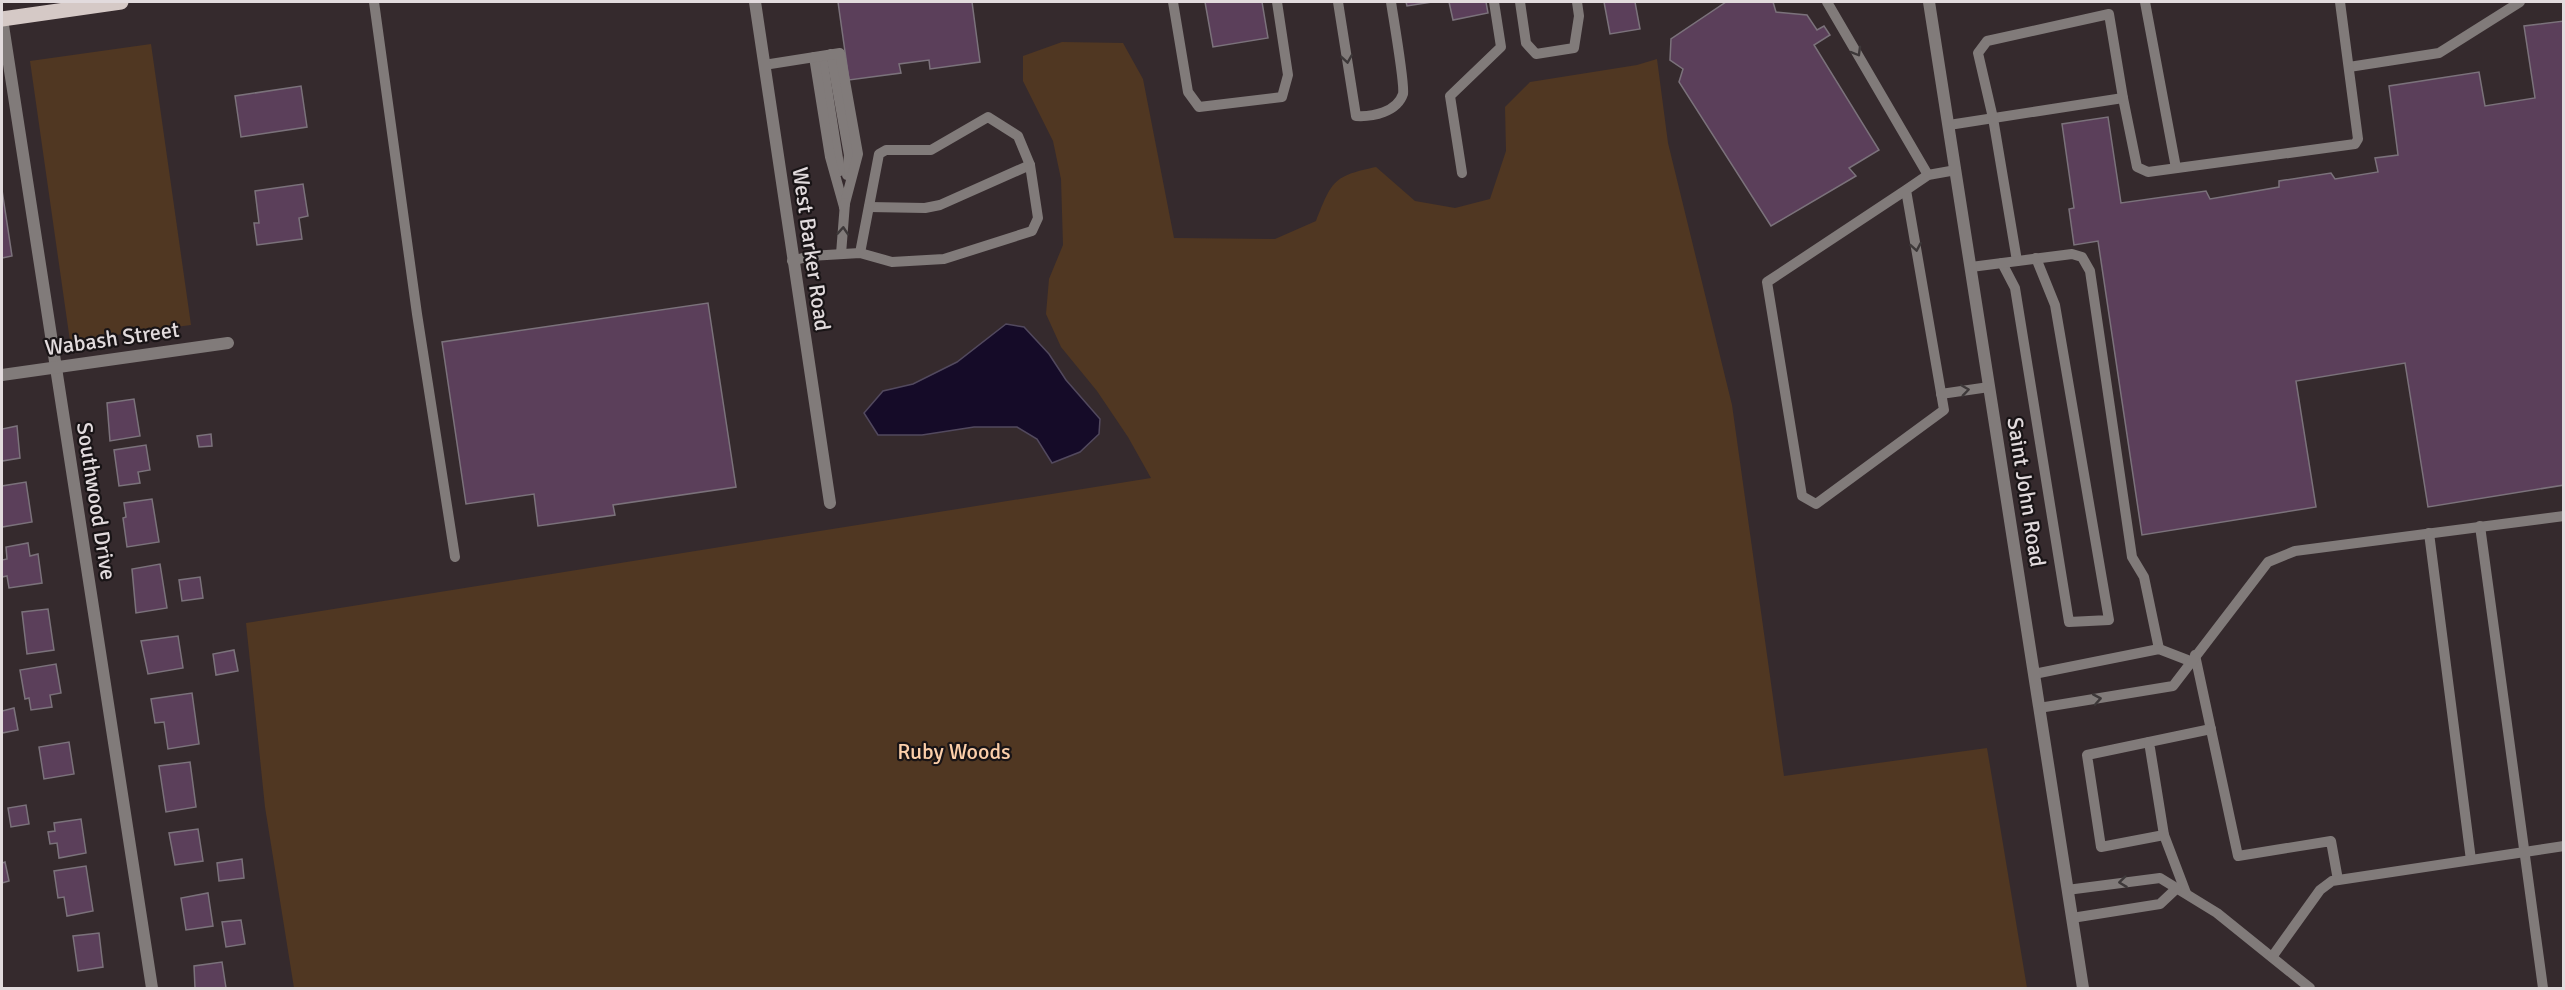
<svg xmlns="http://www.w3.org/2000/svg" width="2565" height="990" font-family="Signika,sans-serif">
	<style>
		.green { fill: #503722 }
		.water { fill: #150b28; stroke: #52495e; stroke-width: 1.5 }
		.building { fill: #5b3f5a; stroke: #7b727b; stroke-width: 1.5 }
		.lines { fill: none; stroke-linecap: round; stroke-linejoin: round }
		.service { stroke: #817b7a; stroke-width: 10 }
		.minor { stroke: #817b7a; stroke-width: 12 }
		.primary { stroke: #d5c9c6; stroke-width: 15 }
		.oneway { stroke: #3d3839 }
		.labels { text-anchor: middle; stroke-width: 4.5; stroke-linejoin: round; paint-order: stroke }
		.street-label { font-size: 22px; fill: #e2dbdd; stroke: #191416 }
		.park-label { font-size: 22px; fill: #fccfaa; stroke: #191416 }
	</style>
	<rect width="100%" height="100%" fill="#352a2d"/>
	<g class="green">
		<path d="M1062 42 1123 43 1143 79 1174 238 1275 239 1316 221C1332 181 1333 176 1376 167L1415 201 1455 208 1490 199 1506 151 1505 107 1530 82 1637 65 1657 59 1668 143 1732 405 1784 776 1987 748 2027 988H294L265 807 246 623 1151 478 1128 437 1097 391 1061 347 1046 314 1049 279 1063 245 1061 179 1053 141 1023 81V56Z"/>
		<path d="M151 44 191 325 70 341 30 61Z"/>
	</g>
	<path class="water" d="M1006 324 1024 327 1049 354 1066 380 1100 419 1099 434 1080 452 1052 463 1037 439 1017 427H974L922 435H878L864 413 883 391 913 384 957 362Z"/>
	<g class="building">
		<path d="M838 2H972L980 62 930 69 929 60 899 64 901 73 849 80Z"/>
		<path d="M1205 2H1262L1268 38 1213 47Z"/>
		<path d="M1406 2H1432L1407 6Z"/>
		<path d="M1449 2H1486L1488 13 1453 20Z"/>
		<path d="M1604 2H1635L1640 29 1610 34Z"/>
		<path d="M1726 2H1773L1776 12 1807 15 1817 30 1824 26 1830 35 1814 45 1879 150 1849 168 1856 176 1771 226 1679 82 1683 69 1670 60 1671 39Z"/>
		<path d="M2564 21V485L2428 507 2405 363 2296 381 2316 507 2142 535 2098 241 2074 245 2069 209 2074 208 2062 124 2108 117 2121 203 2206 191 2210 199 2279 187V181L2331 173 2335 179 2378 172 2375 158 2398 155 2389 86 2479 72 2485 106 2535 98 2524 26Z"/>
		<path d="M301 86 307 127 241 137 235 96Z"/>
		<path d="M303 184 308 216 299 218 302 239 257 245 254 223H259L255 191Z"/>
		<path d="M2 190 12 256 2 258Z"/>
		<path d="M708 303 736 487 613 505 615 515 538 526 534 494 466 504 442 342Z"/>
		<path d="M134 399 140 436 110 441 107 403Z"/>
		<path d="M17 426 20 458 2 461V429Z"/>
		<path d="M211 434 212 446 199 447 197 436Z"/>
		<path d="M146 445 150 470 138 472 140 483 119 486 114 450Z"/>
		<path d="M26 482 32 522 2 527V486Z"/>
		<path d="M152 499 159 542 127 547 123 518 126 517 124 503Z"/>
		<path d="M28 543 30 556 38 554 42 583 9 588 7 576 2 577V560L7 559 6 547Z"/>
		<path d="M160 564 167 608 136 613 132 569Z"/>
		<path d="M200 577 203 598 182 601 179 580Z"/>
		<path d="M48 609 54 650 27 654 22 612Z"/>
		<path d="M178 636 183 668 148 674 141 641Z"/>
		<path d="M234 650 238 671 216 675 213 654Z"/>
		<path d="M56 664 61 693 50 695 52 707 31 710 29 698 25 699 20 670Z"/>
		<path d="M192 693 199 744 168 749 164 722 155 723 151 699Z"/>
		<path d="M14 708 18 730 2 733V711Z"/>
		<path d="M69 742 74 774 44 779 39 747Z"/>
		<path d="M190 762 196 807 166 812 159 766Z"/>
		<path d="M26 805 29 824 11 827 8 808Z"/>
		<path d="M81 819 86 853 59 858 57 843 50 844 48 832 55 831 54 823Z"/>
		<path d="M198 829 203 861 175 865 169 833Z"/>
		<path d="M242 859 244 878 219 881 217 863Z"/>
		<path d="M5 862 9 881 2 883V863Z"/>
		<path d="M86 866 93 911 67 916 64 897 58 898 54 871Z"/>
		<path d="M208 893 213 926 186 930 181 898Z"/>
		<path d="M241 920 245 944 226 947 222 922Z"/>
		<path d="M99 933 103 967 78 971 73 936Z"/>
		<path d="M222 962 226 988H195L194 966Z"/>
	</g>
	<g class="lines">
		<g class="service">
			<path d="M374 2 417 314 455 557"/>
			<path d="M1173 2 1188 92 1199 107 1282 97 1288 75 1277 2"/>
			<path d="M1338 2 1356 116C1373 117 1397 112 1403 94 1405 84 1393 16 1391 2"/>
			<path d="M1520 2 1526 43 1536 54 1574 48 1579 16 1577 2"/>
			<path d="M1827 2 1928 175"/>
			<path d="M2145 2 2176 168"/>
			<path d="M831 54 849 155 847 175"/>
			<path d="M822 56 840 171"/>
			<path d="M814 57 830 157 844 207"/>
			<path d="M764 65 840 53 858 154 844 207"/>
			<path d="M2349 67 2439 53 2520 2"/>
			<path d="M1949 125 2123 98 2137 167 2148 172 2355 144 2358 139 2340 2"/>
			<path d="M1462 173 1450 96 1501 47 1494 2"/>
			<path d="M1906 190 1944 410 1816 504 1802 496 1767 282 1906 190 1928 175 1956 170"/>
			<path d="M869 207 925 208 940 205 1030 165"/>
			<path d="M841 254 845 203"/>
			<path d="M792 261 810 256 860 253 892 262 944 259 1032 231 1038 218 1030 165 1018 136 988 117 931 150H886L879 154 860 253"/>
			<path d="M2017 261 1993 118 1978 53 1987 41 2109 14 2123 98"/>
			<path d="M2002 263 2015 288 2069 622 2109 620 2055 305 2036 258"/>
			<path d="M1971 267 2072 254 2082 257 2090 271 2132 557 2144 577 2159 649"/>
			<path d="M1941 394 1989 387"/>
			<path d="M2480 526 2543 988"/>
			<path d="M2429 533 2471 860"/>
			<path d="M2195 655 2238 856 2331 841 2338 880"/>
			<path d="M2034 674 2159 649 2190 661"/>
			<path d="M2039 708 2173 686 2268 562 2295 551 2564 516"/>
			<path d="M2149 742 2087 755 2101 847 2164 835"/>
			<path d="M2067 890 2160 878 2217 913 2310 988"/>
			<path d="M2186 893 2164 835 2149 742 2211 729"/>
			<path d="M2072 918 2160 904 2177 888"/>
			<path d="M2272 957 2320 890 2332 881 2564 846"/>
		</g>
		<g class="minor">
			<path d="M755 2 830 503"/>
			<path d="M1929 2 2083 988"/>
			<path d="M2 19 152 988"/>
			<path d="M2 375 228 343"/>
		</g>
		<path class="primary" d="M2 19 121 2"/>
	</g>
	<defs><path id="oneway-chevron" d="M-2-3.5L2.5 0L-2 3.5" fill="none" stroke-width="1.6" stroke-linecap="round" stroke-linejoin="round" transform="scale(1.5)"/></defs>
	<g class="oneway">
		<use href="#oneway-chevron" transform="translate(1857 52) rotate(60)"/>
		<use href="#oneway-chevron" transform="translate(1347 59) rotate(81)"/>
		<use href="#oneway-chevron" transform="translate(843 231) rotate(-86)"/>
		<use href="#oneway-chevron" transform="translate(1916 247) rotate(80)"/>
		<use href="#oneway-chevron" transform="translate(1965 390) rotate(-8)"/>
		<use href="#oneway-chevron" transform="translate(2097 699) rotate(-10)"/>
		<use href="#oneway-chevron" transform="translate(2123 882) rotate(173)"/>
	</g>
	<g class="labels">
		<g class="street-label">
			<text transform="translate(812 249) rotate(82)" y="8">West Barker Road</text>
			<text transform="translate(112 338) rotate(-8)" y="8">Wabash Street</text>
			<text transform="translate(2027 492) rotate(81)" y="8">Saint John Road</text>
			<text transform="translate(97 501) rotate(81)" y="8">Southwood Drive</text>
		</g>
		<g class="park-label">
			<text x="954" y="759">Ruby Woods</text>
		</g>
	</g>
	<rect width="2565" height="990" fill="none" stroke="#e2dbdd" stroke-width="6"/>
</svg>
